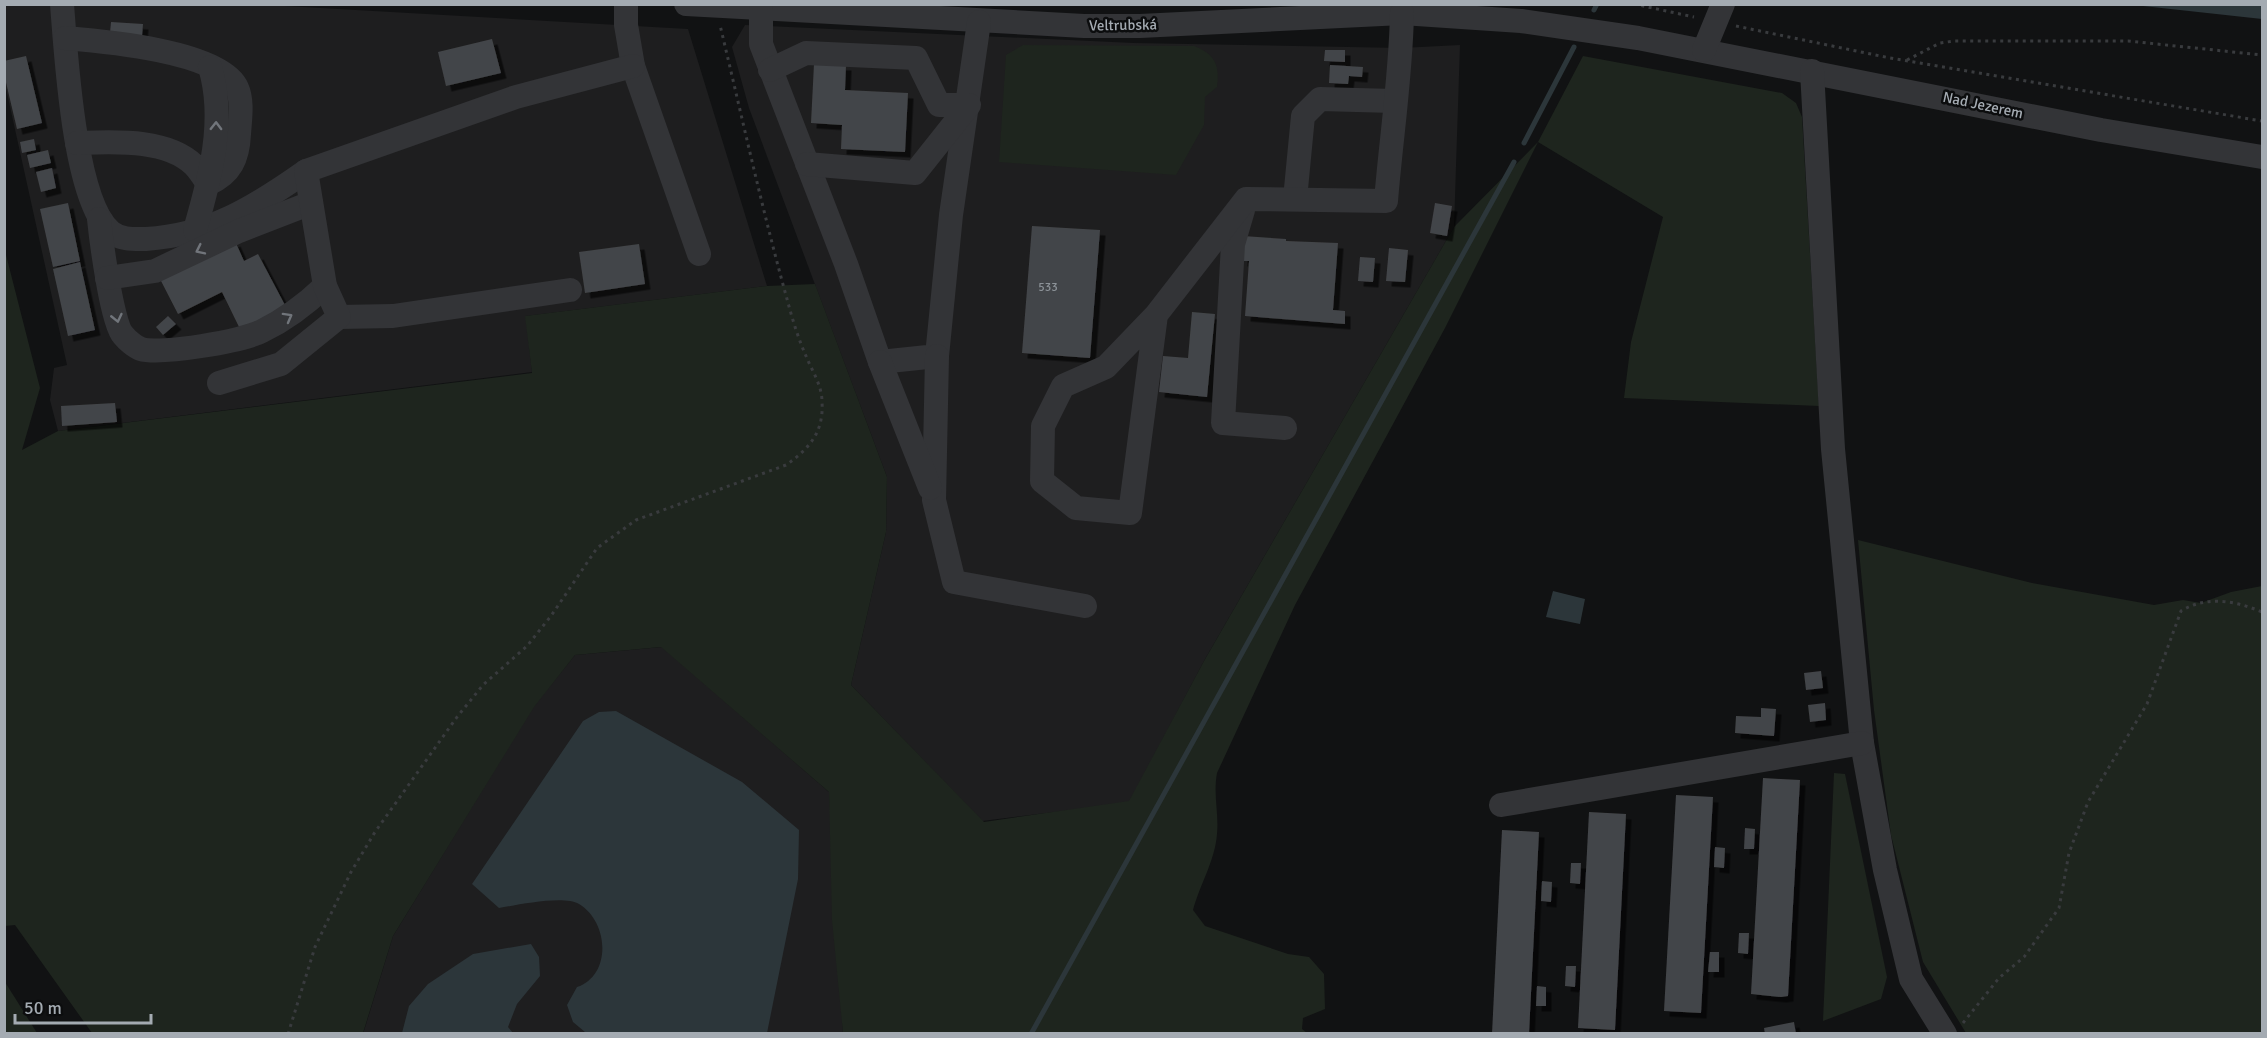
<svg xmlns="http://www.w3.org/2000/svg" width="2267" height="1038" font-family="Signika,sans-serif">
	<style>
		.built { fill: #1e1e1f }
		.green { fill: #1e251e }
		.water { fill: #2c363a }
		.lines { fill: none; stroke-linecap: round; stroke-linejoin: round }
		.stream { stroke: #2c363a; stroke-width: 5 }
		.building { fill: #434548; filter: url(#shadow) }
		.path { stroke: #393b3e; stroke-width: 3; stroke-dasharray: 3 4.5; stroke-linecap: butt }
		.minor { stroke: #333437; stroke-width: 24 }
		.oneway { stroke: #71757b }
		.labels { text-anchor: middle; stroke-width: 5; stroke-linejoin: round; paint-order: stroke }
		.number-label { font-size: 12px; fill: #8c9298 }
		.street-label { font-size: 15px; fill: #a4abb2; stroke: #0c0d0e }
	</style>
	<defs>
		<filter id="shadow"><feDropShadow dx="5.5" dy="5.5" stdDeviation="0" flood-color="#0009"/></filter>
	</defs>
	<rect width="100%" height="100%" fill="#111213"/>
	<g class="built">
		<path d="M4 5H268L688 29 767 286 526 316 532 372 58 431 50 400 54 368 67 365 5 84Z"/>
		<path d="M745 25 1134 43 1401 48 1460 45 1454 227 1204 661 1129 803 982 821 851 685 886 532 887 477 749 108 732 47Z"/>
		<path d="M662 647 829 792 843 1033 363 1034 393 936 533 707 575 655Z"/>
	</g>
	<g class="green">
		<path d="M1023 45 1194 46C1215 54 1220 65 1217 87L1205 97 1204 125 1176 175 999 162 1006 55Z"/>
		<path d="M1583 56 1782 93 1796 103 1802 117 1819 406 1624 398 1631 342 1663 217 1538 142 1445 328 1295 605 1217 773C1213 795 1219 813 1217 834 1215 861 1200 884 1193 910L1205 926 1288 954 1309 957 1324 974 1325 1009 1303 1018 1302 1029 1307 1033H843L832 920 829 792 661 647 575 655 534 707 393 936 363 1033H92L15 925 5 926 4 247 40 388 22 450 58 431 532 373 525 316 767 286 815 284 887 477 886 532 851 685 984 822 1129 801 1204 661 1454 227 1538 142Z"/>
		<path d="M1858 540 2032 583 2154 605 2183 600 2201 603 2231 592 2262 586V1033H1966L1923 962 1891 835 1874 710Z"/>
		<path d="M1834 773 1845 774 1887 977 1881 999 1823 1021Z"/>
		<path d="M5 982 37 1033H5Z"/>
	</g>
	<g class="water">
		<path d="M2134 5H2262V19Z"/>
		<path d="M1553 591 1585 599 1580 624 1546 617Z"/>
		<path d="M616 711 742 782 799 830 798 879 767 1033 585 1032 573 1022 567 1005 577 987C612 975 609 922 579 904 563 895 518 905 499 908L472 884 583 721 599 712Z"/>
		<path d="M531 944 539 957 540 976 517 1004 508 1027 513 1033H402L409 1006 428 984 473 954Z"/>
	</g>
	<g class="lines">
		<g class="stream">
			<path d="M1594 10 1597 4"/>
			<path d="M1524 143 1574 47"/>
			<path d="M1031 1034 1514 162"/>
		</g>
	</g>
	<g class="building">
		<path d="M111 22 143 24 142 36 110 33Z"/>
		<path d="M492 39 501 73 446 86 438 52Z"/>
		<path d="M1325 50H1345V62L1324 61Z"/>
		<path d="M26 56 42 123 17 129 4 74V61Z"/>
		<path d="M814 64 846 65 845 90 908 93 905 152 841 149 842 125 811 123Z"/>
		<path d="M1330 65 1363 67 1362 77 1349 76 1348 84 1329 83Z"/>
		<path d="M34 139 36 150 22 153 20 142Z"/>
		<path d="M48 150 51 163 30 168 27 155Z"/>
		<path d="M52 168 56 188 41 192 36 172Z"/>
		<path d="M68 203 80 261 53 267 40 209Z"/>
		<path d="M1435 203 1452 206 1447 236 1430 233Z"/>
		<path d="M1032 226 1100 230 1090 358 1022 353Z"/>
		<path d="M1243 236 1286 239V241L1338 243 1333 310 1345 311V324L1245 316 1249 261H1242Z"/>
		<path d="M235 241 244 261 258 254 286 307 240 329 222 292 178 314 160 279Z"/>
		<path d="M639 244 645 284 585 293 579 252Z"/>
		<path d="M1389 248 1408 250 1405 282 1386 281Z"/>
		<path d="M1360 257 1375 258 1373 282 1358 281Z"/>
		<path d="M80 262 95 330 68 336 53 269Z"/>
		<path d="M1192 312 1215 314 1207 397 1159 392 1163 356 1188 358Z"/>
		<path d="M168 316 176 324 163 335 156 327Z"/>
		<path d="M115 403 117 422 62 426 61 406Z"/>
		<path d="M1821 671 1823 688 1806 690 1804 673Z"/>
		<path d="M1825 703 1826 720 1810 722 1808 705Z"/>
		<path d="M1761 708 1776 709 1774 736 1735 733 1736 716 1761 717Z"/>
		<path d="M1763 778 1800 780 1788 996 1781 997 1751 994Z"/>
		<path d="M1676 795 1713 797 1701 1013 1664 1011Z"/>
		<path d="M1589 812 1626 814 1615 1030 1578 1028Z"/>
		<path d="M1745 828 1755 829 1754 849H1744Z"/>
		<path d="M1502 830 1539 832 1529 1034H1492Z"/>
		<path d="M1715 847 1725 848 1724 868 1714 867Z"/>
		<path d="M1571 863H1581L1580 884 1570 883Z"/>
		<path d="M1542 881 1552 882 1551 902 1541 901Z"/>
		<path d="M1739 933H1749L1748 954 1738 953Z"/>
		<path d="M1710 952H1719V972H1708Z"/>
		<path d="M1566 966H1576L1575 987 1565 986Z"/>
		<path d="M1537 986 1546 987V1006H1536Z"/>
		<path d="M1794 1022 1796 1034H1765L1764 1028Z"/>
	</g>
	<g class="lines">
		<g class="path">
			<path d="M1634 4 1694 17"/>
			<path d="M1736 26 1890 58 2262 121"/>
			<path d="M1907 60 1940 43 1954 41H2128L2262 55"/>
			<path d="M1963 1023 1999 978 2024 957 2059 908 2069 853 2088 802 2147 704 2181 611C2207 595 2236 601 2262 612"/>
			<path d="M288 1034 315 947 351 872 375 832 457 717 483 685 527 646 551 616 597 548 636 520 786 465C809 449 824 432 822 402 822 385 812 371 806 356 798 338 792 318 787 299 762 209 742 117 720 25"/>
		</g>
		<g class="minor">
			<path d="M62 4C66 54 74 202 111 232 121 240 134 239 146 239 210 235 255 207 306 171"/>
			<path d="M626 4V25L633 66 699 254"/>
			<path d="M686 4 1084 26H1140L1402 13 1521 21 1638 38 2101 130 2262 157"/>
			<path d="M761 9V44L846 264 880 362 937 356 951 215 979 22"/>
			<path d="M65 38C101 41 221 51 237 88 243 101 240 119 239 134 238 158 231 174 208 184 204 178 199 170 194 165 166 138 113 142 77 143"/>
			<path d="M1704 50 1723 4"/>
			<path d="M770 70 806 53 916 58 939 105H969L915 173 807 164"/>
			<path d="M1812 71 1833 449 1862 743 1885 870 1911 979 1945 1034"/>
			<path d="M1295 199 1303 116 1320 99 1394 101"/>
			<path d="M1243 210 1233 244 1223 423 1285 428"/>
			<path d="M99 219C101 239 112 324 123 335 127 340 135 347 141 349 160 355 244 341 262 331 287 319 305 305 325 286"/>
			<path d="M195 230C210 178 226 121 210 67"/>
			<path d="M107 278 155 271 239 231 311 203"/>
			<path d="M1156 315 1130 513 1076 508 1042 481 1043 426 1063 386 1106 367 1156 315 1246 199 1386 201C1391 139 1401 74 1402 13"/>
			<path d="M339 317 393 316 570 290"/>
			<path d="M937 356 934 500 954 582 1085 606"/>
			<path d="M880 362 930 488"/>
			<path d="M219 383 281 364 339 317 325 286 306 171 516 97 633 66"/>
			<path d="M1501 805 1862 743"/>
		</g>
	</g>
	<defs><path id="oneway-chevron" d="M-2-3.5L2.5 0L-2 3.5" fill="none" stroke-width="1.6" stroke-linecap="round" stroke-linejoin="round" transform="scale(1.5)"/></defs>
	<g class="oneway">
		<use href="#oneway-chevron" transform="translate(216 126) rotate(-89)"/>
		<use href="#oneway-chevron" transform="translate(200 250) rotate(154)"/>
		<use href="#oneway-chevron" transform="translate(288 317) rotate(-29)"/>
		<use href="#oneway-chevron" transform="translate(117 318) rotate(77)"/>
	</g>
	<g class="labels">
		<g class="number-label">
			<text x="1048" y="291">533</text>
		</g>
		<g class="street-label">
			<text transform="translate(1123 25) rotate(-1)" y="5">Veltrubská</text>
			<text transform="translate(1983 105) rotate(12)" y="5">Nad Jezerem</text>
		</g>
	</g>
	<rect width="2267" height="1038" fill="none" stroke="#a4abb2" stroke-width="12"/>
	<path d="M15 1014v9h136v-9" fill="none" stroke="#a4abb2" stroke-width="3"/>
	<text x="24" y="1014" font-size="18" fill="#a4abb2" stroke="#0c0d0e" stroke-width="4.5" paint-order="stroke">50 m</text>
</svg>
